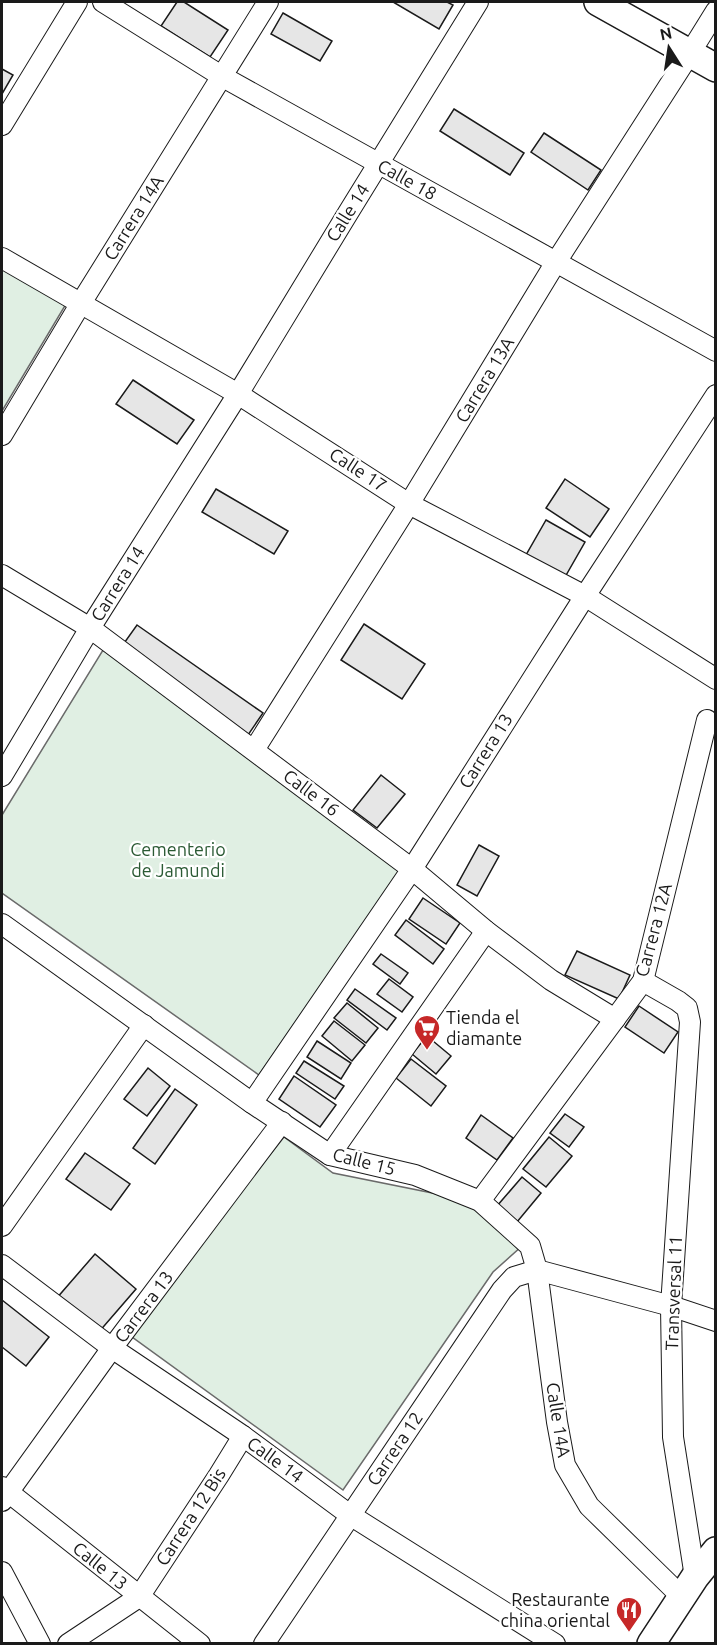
<svg xmlns="http://www.w3.org/2000/svg" width="717" height="1645" font-family="Ubuntu,sans-serif">
	<style>
		.green { fill: #e0efe3; stroke: #6a6a6a; stroke-width: 1.5 }
		.building { fill: #e6e6e6; stroke: #1a1a1a; stroke-width: 1.5 }
		.lines { fill: none; stroke-linecap: round; stroke-linejoin: round }
		.street-casing { stroke: #1a1a1a; stroke-width: 22 }
		.secondary-casing { stroke: #1a1a1a; stroke-width: 30 }
		.street { stroke: #fff; stroke-width: 20 }
		.secondary { stroke: #fff; stroke-width: 27 }
		.labels { text-anchor: middle; stroke-width: 4.5; stroke-linejoin: round; paint-order: stroke }
		.street-label { font-size: 18px; fill: #1a1a1a; stroke: #fff }
		.park-label { font-size: 18px; fill: #2b5a34; stroke: #fff }
		.poi-label { font-size: 18px; fill: #1a1a1a; stroke: #fff; text-anchor: start }
	</style>
	<rect width="100%" height="100%" fill="#fff"/>
	<g class="green">
		<path d="M2 251 75 289 2 411Z"/>
		<path d="M103 650 405 864 259 1075 2 893V815Z"/>
		<path d="M284 1137 333 1173 477 1202 522 1246 493 1272 343 1490 128 1334Z"/>
	</g>
	<g class="building">
		<path d="M177 2H184L228 30 210 57 161 26Z"/>
		<path d="M393 2H447L453 5 439 29Z"/>
		<path d="M283 13 332 41 320 61 271 34Z"/>
		<path d="M2 69 13 75 2 94Z"/>
		<path d="M454 109 524 153 510 175 440 131Z"/>
		<path d="M544 133 601 170 588 190 531 152Z"/>
		<path d="M133 380 194 420 177 444 116 404Z"/>
		<path d="M565 479 609 509 590 537 546 508Z"/>
		<path d="M216 489 288 531 274 554 202 512Z"/>
		<path d="M546 520 585 542 565 577 526 555Z"/>
		<path d="M364 624 425 664 402 699 341 660Z"/>
		<path d="M137 625 263 713 248 735 122 646Z"/>
		<path d="M381 775 405 794 377 828 353 810Z"/>
		<path d="M479 845 499 856 477 896 457 885Z"/>
		<path d="M423 898 460 923 446 944 409 919Z"/>
		<path d="M406 920 444 949 433 964 395 935Z"/>
		<path d="M577 951 630 975 619 999 565 975Z"/>
		<path d="M381 954 408 973 400 984 373 964Z"/>
		<path d="M389 979 413 997 402 1012 377 994Z"/>
		<path d="M355 989 396 1018 387 1030 347 1000Z"/>
		<path d="M347 1003 378 1028 366 1043 334 1018Z"/>
		<path d="M639 1006 678 1032 664 1053 625 1027Z"/>
		<path d="M334 1021 365 1045 352 1061 322 1036Z"/>
		<path d="M427 1036 451 1056 436 1074 412 1054Z"/>
		<path d="M317 1041 351 1063 341 1079 307 1057Z"/>
		<path d="M411 1059 446 1086 431 1106 396 1078Z"/>
		<path d="M304 1061 344 1086 335 1099 296 1073Z"/>
		<path d="M148 1068 170 1086 147 1116 124 1099Z"/>
		<path d="M294 1076 336 1105 320 1127 279 1099Z"/>
		<path d="M175 1089 197 1105 155 1164 133 1148Z"/>
		<path d="M565 1114 584 1127 569 1147 550 1133Z"/>
		<path d="M481 1115 513 1138 497 1160 466 1138Z"/>
		<path d="M549 1137 572 1156 546 1187 523 1169Z"/>
		<path d="M85 1153 130 1184 111 1210 66 1179Z"/>
		<path d="M522 1177 541 1193 517 1222 497 1206Z"/>
		<path d="M95 1254 136 1289 98 1333 56 1299Z"/>
		<path d="M2 1300 49 1337 26 1366 2 1347Z"/>
	</g>
	<g class="lines">
		<g class="street-casing">
			<g id="street">
				<path d="M103 2 223 77 716 351"/>
				<path d="M2 125 77 2"/>
				<path d="M2 258 238 394 409 504 585 596 716 679"/>
				<path d="M2 435 81 303 268 2"/>
				<path d="M2 575 90 628 412 869 486 931 551 980 615 1019"/>
				<path d="M254 750 409 504 556 262 690 53 716 11"/>
				<path d="M2 776 90 628 238 394 348 213 478 2"/>
				<path d="M2 924 252 1103 330 1155 415 1175 480 1201 530 1246 537 1270 557 1422 565 1465 589 1506 682 1597"/>
				<path d="M643 981 678 1001 687 1008 690 1022 671 1306 673 1437 695 1577"/>
				<path d="M252 1103 412 869 585 596 716 395"/>
				<path d="M330 1155 486 931"/>
				<path d="M480 1201 643 981 707 720"/>
				<path d="M2 1226 144 1025"/>
				<path d="M2 1265 112 1348 243 1436 350 1515 555 1644"/>
				<path d="M537 1270 671 1306 716 1321"/>
				<path d="M2 1487 200 1644"/>
				<path d="M2 1501 112 1348 282 1122"/>
				<path d="M2 1572 40 1644"/>
				<path d="M68 1644 139 1597 219 1475 243 1436"/>
				<path d="M264 1644 502 1290 514 1277 537 1270"/>
			</g>
		</g>
		<g class="secondary-casing">
			<g id="secondary">
				<path d="M598 2 716 68"/>
				<path d="M651 1644 695 1577 716 1551"/>
			</g>
		</g>
		<use href="#street" class="street"/>
		<use href="#secondary" class="secondary"/>
	</g>
	<defs>
		<g id="supermarket-pin" transform="scale(1.35)"><path d="M0 17L-7.5 6A9.5 9.5 0 1 1 7.5 6Z" fill="#c62828" stroke="#fff"/><path d="M-6-5.5h2.5l.6 2H6L4.5 2H-2.5L-4.4-4H-6ZM-1.5 3.2a1.3 1.3 0 1 0 .1 0ZM3 3.2a1.3 1.3 0 1 0 .1 0Z" fill="#fff"/></g>
		<g id="restaurant-pin" transform="scale(1.35)"><path d="M0 17L-7.5 6A9.5 9.5 0 1 1 7.5 6Z" fill="#c62828" stroke="#fff"/><path d="M-5-6h1v4h1v-4h1v4h1v-4h1v5L-1.5 .5V6h-2V.5L-5-1ZM5-6V6H3V1.5H1.5Q1.5-4 5-6Z" fill="#fff"/></g>
	</defs>
	<g fill-rule="evenodd">
		<use href="#supermarket-pin" x="427" y="1028"/>
		<use href="#restaurant-pin" x="629" y="1610"/>
	</g>
	<g class="labels">
		<g class="street-label">
			<text transform="translate(407 180) rotate(29)" y="6">Calle 18</text>
			<text transform="translate(348 213) rotate(-58)" y="6">Calle 14</text>
			<text transform="translate(134 218) rotate(-58)" y="6">Carrera 14A</text>
			<text transform="translate(485 380) rotate(-59)" y="6">Carrera 13A</text>
			<text transform="translate(358 470) rotate(33)" y="6">Calle 17</text>
			<text transform="translate(118 584) rotate(-58)" y="6">Carrera 14</text>
			<text transform="translate(486 751) rotate(-58)" y="6">Carrera 13</text>
			<text transform="translate(311 793) rotate(37)" y="6">Calle 16</text>
			<text transform="translate(654 930) rotate(-75)" y="6">Carrera 12A</text>
			<text transform="translate(364 1162) rotate(14)" y="6">Calle 15</text>
			<text transform="translate(674 1293) rotate(-88)" y="6">Transversal 11</text>
			<text transform="translate(144 1307) rotate(-53)" y="6">Carrera 13</text>
			<text transform="translate(558 1420) rotate(81)" y="6">Calle 14A</text>
			<text transform="translate(395 1449) rotate(-56)" y="6">Carrera 12</text>
			<text transform="translate(275 1460) rotate(36)" y="6">Calle 14</text>
			<text transform="translate(191 1517) rotate(-57)" y="6">Carrera 12 Bis</text>
			<text transform="translate(100 1566) rotate(39)" y="6">Calle 13</text>
		</g>
		<g class="park-label">
			<text x="178" y="856">Cementerio<tspan x="178" dy="21">de Jamundi</tspan></text>
		</g>
		<g class="poi-label">
			<text x="446" y="1024">Tienda el<tspan x="446" dy="21">diamante</tspan></text>
			<text x="610" y="1606" text-anchor="end">Restaurante<tspan x="610" dy="21">china oriental</tspan></text>
		</g>
	</g>
	<rect width="717" height="1645" fill="none" stroke="#1a1a1a" stroke-width="6"/>
	<g transform="translate(669 48) rotate(348)" stroke="#ffffff" stroke-width="4.5" paint-order="stroke">
	<path d="M0-4.5L10 22L0 15L-10 22Z" fill="#1a1a1a"/>
	<text y="-9" font-size="16" font-weight="bold" text-anchor="middle" fill="#1a1a1a">N</text>
	</g>
</svg>
